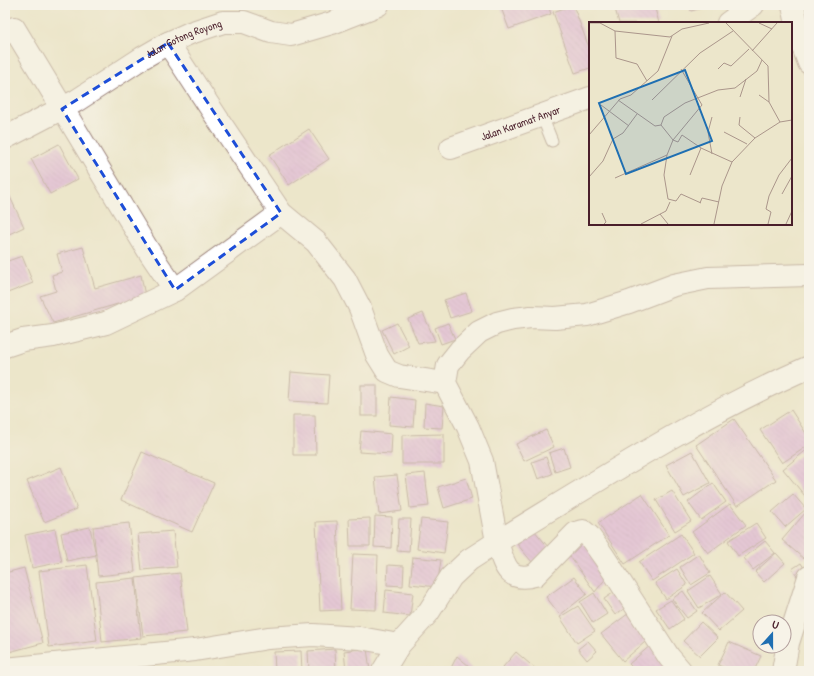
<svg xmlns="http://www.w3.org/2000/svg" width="814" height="676" font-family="'Patrick Hand',sans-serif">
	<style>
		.building { fill: url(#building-back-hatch) }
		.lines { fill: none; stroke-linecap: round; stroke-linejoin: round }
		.lane-casing { stroke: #9b827b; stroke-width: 13 }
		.street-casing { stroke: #9b827b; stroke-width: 24 }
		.lane { stroke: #fff; stroke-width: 11 }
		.street { stroke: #fff; stroke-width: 22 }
		.marked { fill: none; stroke: #1d4ed8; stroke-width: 3; stroke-dasharray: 8 5; stroke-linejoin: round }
		.labels { text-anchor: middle; stroke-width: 3; stroke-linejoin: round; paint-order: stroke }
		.street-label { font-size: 11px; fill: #4a1f2b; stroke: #f7f3e8 }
		.inset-road { fill: none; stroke: #ab968b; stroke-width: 1 }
		.view { fill: #1f6fb2; fill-opacity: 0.15; stroke: #1f6fb2; stroke-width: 2 }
		.inset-edge { fill: none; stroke: #4a1f2b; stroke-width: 2 }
	</style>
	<defs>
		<pattern id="building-back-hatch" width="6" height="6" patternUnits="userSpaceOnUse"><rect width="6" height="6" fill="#daa2e1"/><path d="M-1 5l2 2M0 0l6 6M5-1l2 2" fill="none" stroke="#b383b7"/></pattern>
	</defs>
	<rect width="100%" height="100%" fill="#f7f3e8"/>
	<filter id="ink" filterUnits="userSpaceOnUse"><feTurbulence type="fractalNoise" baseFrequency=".025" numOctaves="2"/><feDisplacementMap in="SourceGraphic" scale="8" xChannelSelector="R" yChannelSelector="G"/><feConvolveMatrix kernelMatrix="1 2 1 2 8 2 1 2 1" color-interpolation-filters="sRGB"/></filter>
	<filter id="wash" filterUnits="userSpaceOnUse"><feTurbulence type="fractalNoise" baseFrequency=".012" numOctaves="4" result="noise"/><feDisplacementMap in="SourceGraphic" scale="16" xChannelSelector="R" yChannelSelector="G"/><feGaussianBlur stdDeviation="0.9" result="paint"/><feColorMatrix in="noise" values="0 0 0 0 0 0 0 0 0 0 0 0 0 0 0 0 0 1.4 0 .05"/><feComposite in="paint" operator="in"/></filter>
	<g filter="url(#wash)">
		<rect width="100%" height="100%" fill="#ece6cb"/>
		<g id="blocks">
			<g class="building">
				<path d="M500 5H548L551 14 509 29Z"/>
				<path d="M573 5 590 50V68L575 73 553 12Z"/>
				<path d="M614 5H654L659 23H619Z"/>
				<path d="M689 5H710V6L691 11Z"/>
				<path d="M309 129 329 159 289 185 269 155Z"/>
				<path d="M59 144 78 179 50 194 31 159Z"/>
				<path d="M5 186 24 227 5 236Z"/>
				<path d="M83 247 95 288 141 275 145 296 53 323 40 296 56 291 52 275 62 272 57 254Z"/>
				<path d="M22 256 33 283 5 294V262Z"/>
				<path d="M466 293 472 311 450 318 444 300Z"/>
				<path d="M423 313 435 341 418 343 408 319Z"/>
				<path d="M397 323 409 346 394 354 382 330Z"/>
				<path d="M448 323 455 339 441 344 435 328Z"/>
				<path d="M291 372 329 375 327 403 289 401Z"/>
				<rect x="361" y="385" width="16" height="31"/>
				<path d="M391 397 415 400 413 427 389 425Z"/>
				<path d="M425 403 444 406 442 428 424 427Z"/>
				<path d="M791 410 809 438V445L782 463 760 430Z"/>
				<path d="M293 415H315L316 455H293Z"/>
				<path d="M734 419 776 480 737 506 696 445Z"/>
				<path d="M546 430 554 447 524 461 516 444Z"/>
				<path d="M361 431 392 434 391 454 359 452Z"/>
				<path d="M444 434V464H402V435Z"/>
				<path d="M564 448 570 467 555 472 549 453Z"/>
				<path d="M809 448V501L783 469Z"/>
				<path d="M692 451 710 483 684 497 666 465Z"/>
				<path d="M142 452 214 483 192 532 121 500Z"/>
				<path d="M546 457 552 474 538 479 532 462Z"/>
				<path d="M61 467 77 509 44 522 27 481Z"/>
				<path d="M425 473 429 506 410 508 406 475Z"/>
				<path d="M397 475 402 511 379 514 375 477Z"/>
				<path d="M466 478 472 499 444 508 438 487Z"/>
				<path d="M713 483 726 502 701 520 688 502Z"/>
				<path d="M672 491 691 521 675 531 656 500Z"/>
				<path d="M642 494 669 535 625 564 598 523Z"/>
				<path d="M793 494 806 509 785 527 772 512Z"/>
				<path d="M730 504 746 525 708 553 692 532Z"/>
				<path d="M806 512 809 514V553L804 559 782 540Z"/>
				<path d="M375 516 392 517 391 548 374 547Z"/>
				<path d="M370 518V546H350L349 519Z"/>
				<path d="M399 519H411L409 552 397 551Z"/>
				<path d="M421 519 448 522 444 553 417 549Z"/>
				<path d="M337 521 341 610 320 611 316 522Z"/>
				<path d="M129 523 135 572 98 576 93 527Z"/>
				<path d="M756 523 766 538 738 556 728 541Z"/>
				<path d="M90 527 96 555 67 561 61 533Z"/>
				<path d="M55 529 62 562 32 568 25 535Z"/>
				<path d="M534 530 549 548 532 562 517 544Z"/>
				<path d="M173 531 177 567 142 570 138 534Z"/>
				<path d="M681 534 694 553 652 581 639 562Z"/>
				<path d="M765 541 775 553 753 570 744 558Z"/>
				<path d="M586 542 607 577 595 592 564 548Z"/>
				<path d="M776 553 785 563 764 582 755 572Z"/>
				<path d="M353 554 378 555 376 610 350 609Z"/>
				<path d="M699 554 710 573 691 585 680 567Z"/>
				<path d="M413 557 441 560 437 587 410 584Z"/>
				<path d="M801 563 807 573 798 578 792 569Z"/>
				<path d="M87 565 97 641 49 647 39 571Z"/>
				<path d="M388 565 404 566 403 586 387 585Z"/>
				<path d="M24 568 43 643 5 653V573Z"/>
				<path d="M677 569 687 585 666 599 655 583Z"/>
				<path d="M180 573 187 632 143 636 136 578Z"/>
				<path d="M710 576 722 594 699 608 688 591Z"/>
				<path d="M574 577 587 594 560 615 546 597Z"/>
				<path d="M135 578 141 638 102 642 96 582Z"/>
				<path d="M386 590 413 593 410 616 384 613Z"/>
				<path d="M616 591 630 605 615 615 604 599Z"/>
				<path d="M683 591 697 611 687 618 672 599Z"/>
				<path d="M725 592 742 611 719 631 702 613Z"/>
				<path d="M594 593 607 614 593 623 580 602Z"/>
				<path d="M671 600 684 619 670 629 656 609Z"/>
				<path d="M578 606 595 631 577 643 560 617Z"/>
				<path d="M633 610 652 636 623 661 601 634Z"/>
				<path d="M701 622 718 638 700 656 683 641Z"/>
				<path d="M588 641 597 651 587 660 578 649Z"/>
				<path d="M729 642 761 656 754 671H732L718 665Z"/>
				<path d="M652 644 676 671H656L654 668 650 671H636L629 664Z"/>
				<path d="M367 648 370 671H346L344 651Z"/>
				<path d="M335 649 336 671H309L308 651Z"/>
				<path d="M301 651 302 671H275L274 652Z"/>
				<path d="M516 652 538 671H508L503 667Z"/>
				<path d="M457 656 475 671 450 670Z"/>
			</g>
		</g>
	</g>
	<g filter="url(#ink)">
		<use href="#blocks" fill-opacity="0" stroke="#9b827b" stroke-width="1"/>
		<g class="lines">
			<g class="lane-casing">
				<path id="lane" d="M542 116 552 141"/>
			</g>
			<g class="street-casing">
				<g id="street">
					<path d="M793 5 800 39 809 63"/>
					<path d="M728 23 753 5"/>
					<path d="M14 28 148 250 175 290"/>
					<path d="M168 43 221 124 281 213 316 242 345 279 360 308 377 355 387 371 399 376 445 383"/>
					<path id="s1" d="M5 138 76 101 142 58 168 43 190 33 223 22H244L271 32 291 35 332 23 378 5"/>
					<path id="s2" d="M451 148 590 98"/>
					<path d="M5 346 23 340 53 336 106 323 175 290 281 213"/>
					<path d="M5 669 195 650 268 638 313 635 360 638 399 645"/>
					<path d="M383 671 399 645 428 613 451 577 469 560 497 542 482 461 468 427 445 383 448 365 460 350 479 332 497 323 513 319 531 317 555 318 587 315 629 302 674 285 708 278 809 275"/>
					<path d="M681 671 669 657 604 557 589 536 583 531 576 533 535 575C507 583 504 564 497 542 599 480 700 415 809 367"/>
					<path d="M783 671 788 643 809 577"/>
				</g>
			</g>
			<use href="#lane" class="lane"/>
			<use href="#street" class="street"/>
		</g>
	</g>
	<path d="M0 0H814V676H0ZM168 43 281 213 175 290 62 109Z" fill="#ece6cb" fill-opacity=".55" fill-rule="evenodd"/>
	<path class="marked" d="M168 43 281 213 175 290 62 109Z"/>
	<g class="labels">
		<g class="street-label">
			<text dy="4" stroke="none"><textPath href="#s1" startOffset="205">Jalan Gotong Royong</textPath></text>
			<text dy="4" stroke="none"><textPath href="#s2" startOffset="74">Jalan Karamat Anyar</textPath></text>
		</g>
	</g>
	<g transform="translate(589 22)">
		<rect width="203" height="203" fill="#ece6cb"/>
		<path class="inset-road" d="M0 1H11L26 9 81 15 93 7 120 1M137 1 179 44 180 80 191 100M170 1 183 7M26 9 27 36 48 42 58 59M163 29 188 1M92 47 113 83 84 118 89 120 93 113 112 126M129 47 135 41 142 44 160 27M170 73 180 80M151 75 157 57M29 78 66 104 72 103M63 78 111 31 144 9M12 83 40 104M123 95 119 110 123 132M151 95 150 103 166 116M72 103 75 95 96 81 129 68 146 66 168 49 173 38M72 103 84 118 78 133 75 153 79 177 87 179 92 172 112 181M135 110 158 122M0 113 31 77 42 73 69 49 83 14M101 153 112 126 143 140M0 155 14 139 24 117 34 111 48 92M26 156 78 133M193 172 203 154M111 181 113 176 130 180M13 191 17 200 15 202M71 192 79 202M52 202 77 189 81 180M125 202 133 164 143 140 166 116 191 100 203 98M179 202 182 190 177 187 180 174 190 153 203 136M197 202 203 189"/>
		<path class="view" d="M96 48 123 119 37 152 10 81Z"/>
		<rect width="203" height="203" class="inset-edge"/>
	</g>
	<rect width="814" height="676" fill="none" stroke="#f7f3e8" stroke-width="20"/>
	<g transform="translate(772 634) rotate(21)"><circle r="19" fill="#f7f3e8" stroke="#b29e9c"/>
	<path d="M0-3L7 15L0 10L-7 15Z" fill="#1f6fb2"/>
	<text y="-6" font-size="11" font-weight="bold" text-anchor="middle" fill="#4a1f2b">U</text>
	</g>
</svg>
